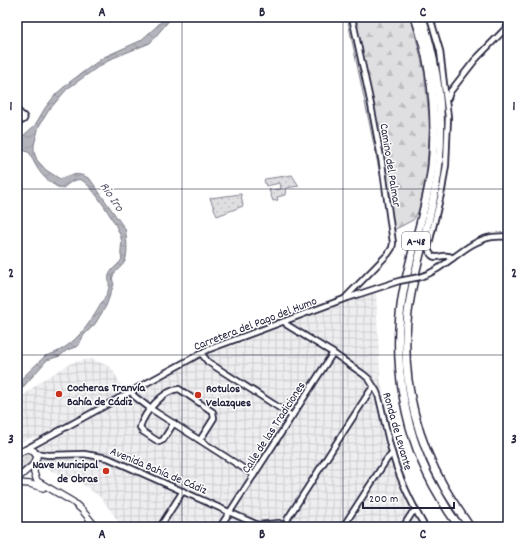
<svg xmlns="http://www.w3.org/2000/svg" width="525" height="544" font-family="Dekko,sans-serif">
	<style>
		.industrial { fill: url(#industrial-grid) }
		.grass { fill: url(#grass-dots); stroke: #80808e }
		.forest { fill: url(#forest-firs); stroke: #80808e }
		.water { fill: url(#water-waves); stroke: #7a7a88 }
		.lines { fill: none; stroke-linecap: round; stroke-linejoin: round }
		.minor-casing { stroke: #22223b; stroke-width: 8 }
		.major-casing { stroke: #22223b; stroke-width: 8 }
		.highway-casing { stroke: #22223b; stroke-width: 10 }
		.minor { stroke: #fff; stroke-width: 4.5 }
		.major { stroke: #fff; stroke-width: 5.5 }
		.highway { stroke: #fff; stroke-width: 7 }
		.minor-bridge-casing { stroke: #22223b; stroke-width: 8; stroke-linecap: butt }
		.minor-bridge { stroke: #fff; stroke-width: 4.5 }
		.grid { fill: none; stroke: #22223b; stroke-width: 1; stroke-opacity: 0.55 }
		.poi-dot { fill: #c8321e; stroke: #fff; stroke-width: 1.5 }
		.labels { text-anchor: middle; stroke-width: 3; stroke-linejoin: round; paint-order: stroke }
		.shield { fill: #fff; stroke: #646476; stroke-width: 1 }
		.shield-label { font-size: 11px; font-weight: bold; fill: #22223b }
		.street-label { font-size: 12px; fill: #22223b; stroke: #fff }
		.poi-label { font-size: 12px; font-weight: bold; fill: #22223b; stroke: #fff; text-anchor: start }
		.water-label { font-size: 13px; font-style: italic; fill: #5c5c6f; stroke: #fff }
		.neatline { fill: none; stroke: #22223b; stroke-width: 1.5 }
		.grid-label { font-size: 13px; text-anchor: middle; font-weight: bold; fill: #22223b }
	</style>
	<defs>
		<pattern id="industrial-grid" width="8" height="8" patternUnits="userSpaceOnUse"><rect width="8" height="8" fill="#eeeef1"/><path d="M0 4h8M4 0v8" fill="none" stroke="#ccccd0"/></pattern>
		<pattern id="grass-dots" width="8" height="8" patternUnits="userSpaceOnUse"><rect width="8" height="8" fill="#dfdfe2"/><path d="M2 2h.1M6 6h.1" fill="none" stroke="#bfbfc3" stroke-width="1.8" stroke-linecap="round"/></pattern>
		<pattern id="forest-firs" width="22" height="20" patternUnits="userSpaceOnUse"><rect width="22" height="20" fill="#dfdfe2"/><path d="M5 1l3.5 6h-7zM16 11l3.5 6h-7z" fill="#bfbfc3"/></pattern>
		<pattern id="water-waves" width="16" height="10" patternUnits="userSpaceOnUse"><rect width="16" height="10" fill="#b4b4bc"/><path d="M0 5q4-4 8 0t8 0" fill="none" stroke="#9a9aa2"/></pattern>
	</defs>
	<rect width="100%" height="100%" fill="#fff"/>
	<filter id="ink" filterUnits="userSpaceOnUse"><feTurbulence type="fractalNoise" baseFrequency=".025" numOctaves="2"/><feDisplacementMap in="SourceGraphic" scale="8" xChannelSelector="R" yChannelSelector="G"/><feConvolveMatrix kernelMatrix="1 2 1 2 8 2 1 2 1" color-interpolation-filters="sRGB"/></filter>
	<g filter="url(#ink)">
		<g class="industrial">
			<path d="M376 292 380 378 394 445 410 490 429 527H120L116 518 100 497 92 491 81 483 37 465 38 448 184 367 210 354Z"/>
			<path d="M92 359 111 367 125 392 39 437 28 439 17 445V401L41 381 73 362Z"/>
		</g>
		<g class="grass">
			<path d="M292 175 299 186 286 188 285 195 277 197 278 200 273 201 269 190 281 189 280 183 266 186 264 180 265 179Z"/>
			<path d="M241 194 243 206 217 216 210 198Z"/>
			<path d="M27 453H30L33 457V460L17 473V459Z"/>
		</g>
		<path class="forest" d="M347 17H411L424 71 430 126 426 178 418 212 413 220 392 231Z"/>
		<path class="water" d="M165 17H172L150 43 113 58 98 67 67 89 49 110 39 126 34 145V152L37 160 46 170 60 179C71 174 79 172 90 179L125 229C127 237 128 254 125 261 122 269 108 273 114 284L106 306 95 324 84 335 78 346 67 350 60 356 47 360 17 394V383L45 356C72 350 90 324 102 302 104 298 108 293 109 288 110 283 107 278 110 273 113 267 119 265 122 259 119 252 123 245 121 238 119 227 91 183 81 180 74 178 67 185 62 189 45 182 36 169 30 153L23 150 21 145 22 137 35 125 45 108 56 94 71 81 104 57 140 41 157 26Z"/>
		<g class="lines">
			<g class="minor-casing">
				<g id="minor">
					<path d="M430 17 440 51 448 117 446 165 442 190 428 248C433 266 443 250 453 258"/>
					<path d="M448 98 450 92 475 60 508 26"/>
					<path d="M17 110 23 116"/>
					<circle cx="22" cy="118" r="2.5"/>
					<path d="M17 126 21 120"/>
					<path d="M420 277C447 269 464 242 492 237 497 236 503 237 508 236"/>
					<path d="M346 297 388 254 392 248 393 243 382 163 371 105 352 17"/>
					<path d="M285 322 287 325 333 353 363 374 369 379 377 392 379 398C384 417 387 437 393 456 400 481 412 504 425 527"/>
					<path d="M201 353 208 362 292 416"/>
					<path d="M131 391 134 396 151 409 254 475"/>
					<path d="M174 423 163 440 159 442 142 431 140 427C144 413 163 390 179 389L213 412 214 418 200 440"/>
					<path d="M26 449 207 350 344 299 399 281"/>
					<path d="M35 453 48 455 84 454 108 458 258 525 261 527"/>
					<path d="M258 525 279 523 286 527"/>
					<path d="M160 527 183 491"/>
					<path d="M220 527 333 353"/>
					<path d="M285 527 288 518 370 391 374 387"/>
					<path d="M343 527 387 459 392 454"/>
					<path d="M403 527 412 513 416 511"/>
				</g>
			</g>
			<g class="major-casing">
				<g id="major">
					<path d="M17 454C24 450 27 447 34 451L37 457 34 464 17 479"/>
					<path d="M34 464V473L37 481 73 502 82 510 96 527"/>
					<path d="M17 483 30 484 43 488"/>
				</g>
			</g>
			<g class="highway-casing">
				<g id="highway">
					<path d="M415 17C432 65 437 116 432 166 427 209 411 250 403 293 391 361 404 438 440 497 446 507 452 519 461 527"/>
					<path d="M422 17C440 73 446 132 435 190 426 239 408 285 406 336 404 388 418 441 444 487 452 501 461 514 470 527"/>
				</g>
			</g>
			<use href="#minor" class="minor"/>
			<use href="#major" class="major"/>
			<use href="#highway" class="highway"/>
			<g class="minor-bridge-casing">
				<path id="minor-bridge" d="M399 281 420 277"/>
			</g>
			<use href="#minor-bridge" class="minor-bridge"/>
		</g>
	</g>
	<path class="grid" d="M182 17V527M343 17V527M17 189H508M17 355H508"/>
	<g class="poi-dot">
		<circle cx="59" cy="394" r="4"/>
		<circle cx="198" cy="395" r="4"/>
		<circle cx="106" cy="471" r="4"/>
	</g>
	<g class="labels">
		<rect class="shield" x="402" y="232" width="28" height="18" rx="3"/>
		<g class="shield-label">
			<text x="416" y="245">A-48</text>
		</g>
		<g class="street-label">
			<text transform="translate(391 165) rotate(81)" y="4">Camino del Palmar</text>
			<text transform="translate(255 323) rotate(-21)" y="4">Carretera del Pago del Humo</text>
			<text transform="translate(273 427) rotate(-57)" y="4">Calle de las Tradiciones</text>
			<text transform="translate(398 431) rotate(74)" y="4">Ronda de Levante</text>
			<text transform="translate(159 470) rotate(23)" y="4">Avenida Bahía de Cádiz</text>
		</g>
		<g class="poi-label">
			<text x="67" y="391">Cocheras Tranvía<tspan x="67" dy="14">Bahía de Cádiz</tspan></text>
			<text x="206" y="392">Rotulos<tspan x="206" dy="14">Velazques</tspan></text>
			<text x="98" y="468" text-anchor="end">Nave Municipal<tspan x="98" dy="14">de Obras</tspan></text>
		</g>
		<g class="water-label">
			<text transform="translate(113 196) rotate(56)" y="5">Rio Iro</text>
		</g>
	</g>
	<rect width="525" height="544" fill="none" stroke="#fff" stroke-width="44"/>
	<path d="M363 502v6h91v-6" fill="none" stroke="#22223b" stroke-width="2"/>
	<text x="369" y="502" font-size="12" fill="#22223b" stroke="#ffffff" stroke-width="3" paint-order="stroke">200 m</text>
	<rect x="22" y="22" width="481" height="500" class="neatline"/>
	<g class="grid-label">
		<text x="102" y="16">A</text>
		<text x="262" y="16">B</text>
		<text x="423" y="16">C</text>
		<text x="11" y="110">1</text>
		<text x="514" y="110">1</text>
		<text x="11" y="277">2</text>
		<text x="514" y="277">2</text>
		<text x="11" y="443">3</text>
		<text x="514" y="443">3</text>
		<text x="102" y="538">A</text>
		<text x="262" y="538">B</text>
		<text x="423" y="538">C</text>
	</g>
</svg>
